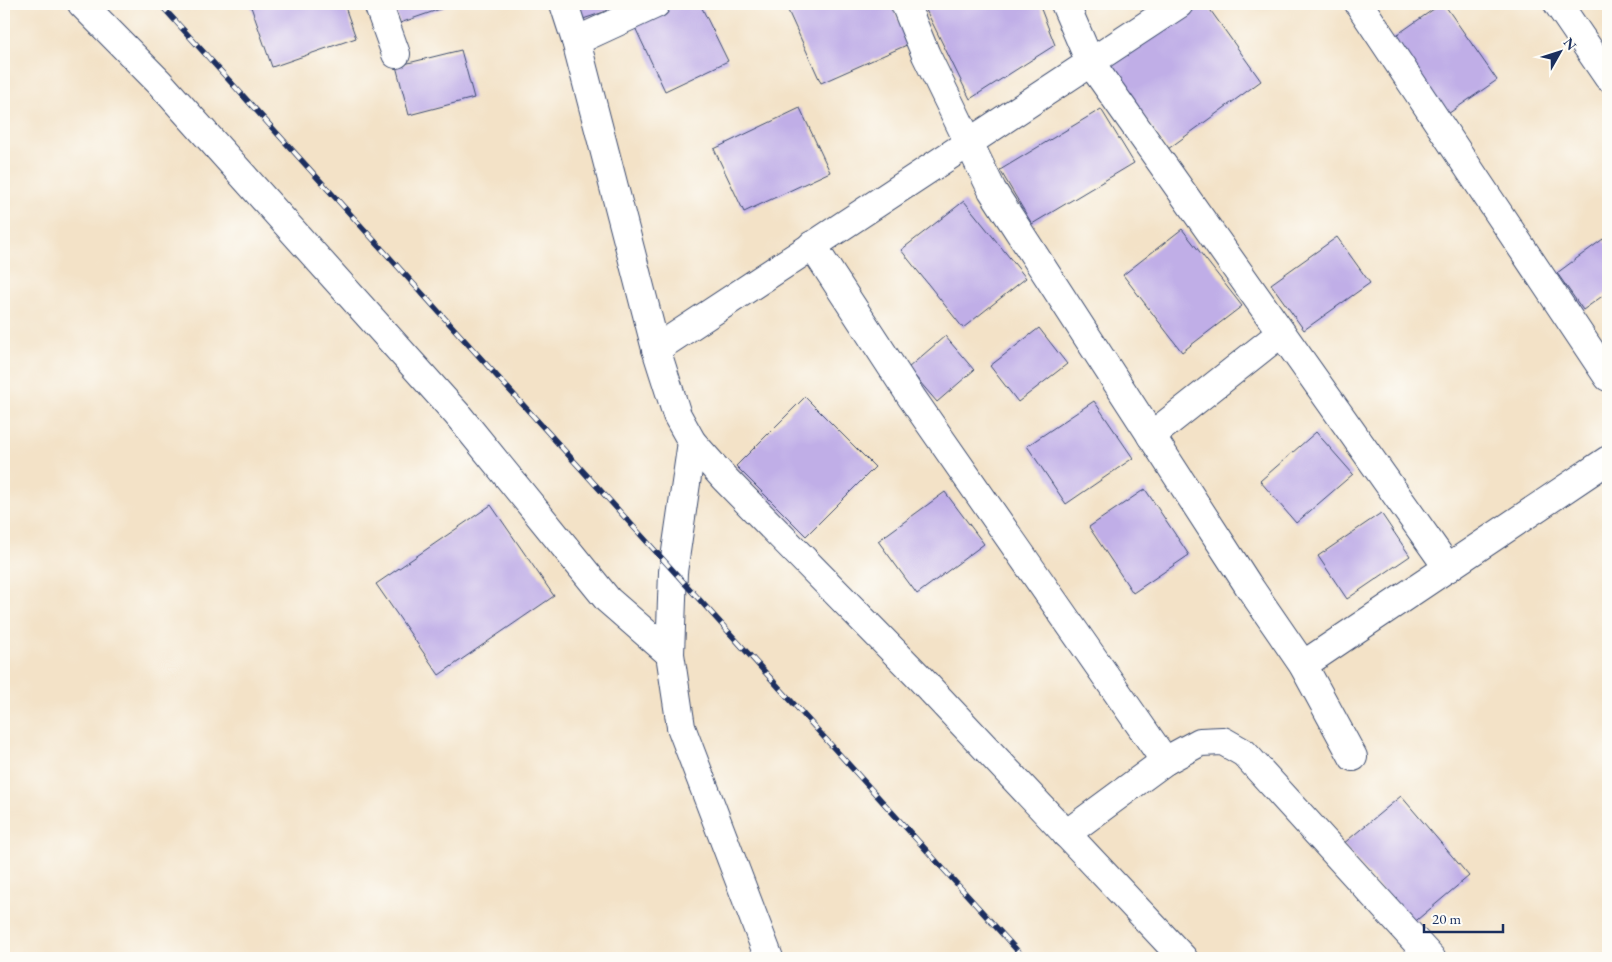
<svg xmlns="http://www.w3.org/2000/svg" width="1612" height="962" font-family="'EB Garamond',serif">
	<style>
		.building { fill: #c0aee7 }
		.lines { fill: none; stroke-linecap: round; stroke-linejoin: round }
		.minor-casing { stroke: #3b4a6e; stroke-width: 30 }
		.minor { stroke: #fff; stroke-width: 28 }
		.rail-casing { stroke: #1b2f5e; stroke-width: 5.5 }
		.rail { stroke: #fdfcf7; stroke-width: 4; stroke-dasharray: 11; stroke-linecap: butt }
	</style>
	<rect width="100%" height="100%" fill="#fdfcf7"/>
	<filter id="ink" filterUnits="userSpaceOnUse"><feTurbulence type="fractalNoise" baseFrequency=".02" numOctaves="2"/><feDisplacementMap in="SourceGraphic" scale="10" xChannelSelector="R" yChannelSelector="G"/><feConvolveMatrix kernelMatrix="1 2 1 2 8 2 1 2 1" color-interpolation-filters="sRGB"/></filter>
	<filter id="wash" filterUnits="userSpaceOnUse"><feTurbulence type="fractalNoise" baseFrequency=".0096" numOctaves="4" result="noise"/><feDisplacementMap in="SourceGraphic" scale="20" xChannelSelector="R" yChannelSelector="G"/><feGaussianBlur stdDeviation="1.12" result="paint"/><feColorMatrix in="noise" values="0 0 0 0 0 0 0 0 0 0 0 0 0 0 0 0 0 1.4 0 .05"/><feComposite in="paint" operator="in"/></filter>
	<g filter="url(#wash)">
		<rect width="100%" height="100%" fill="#f3e2c7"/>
		<g id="blocks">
			<g class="building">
				<path d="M250 4H344L356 38 272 67Z"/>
				<path d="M393 4H445L446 7 400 23Z"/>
				<path d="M578 4H628L583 19Z"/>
				<path d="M667 4H700L728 61 665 91 632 21Z"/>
				<path d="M785 4H891L909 44 821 83Z"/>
				<path d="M923 4H1039L1055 45 970 99Z"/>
				<path d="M1178 4H1206L1261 81 1168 149 1102 58Z"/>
				<path d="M1441 4H1444L1497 80 1442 118 1388 41Z"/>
				<path d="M461 50 474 98 409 115 396 66Z"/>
				<path d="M800 108 830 172 744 212 714 149Z"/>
				<path d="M1101 109 1134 163 1032 224 1000 170Z"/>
				<path d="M964 201 1026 278 963 328 901 250Z"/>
				<path d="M1182 229 1242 306 1182 352 1123 275Z"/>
				<path d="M1337 237 1370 283 1304 330 1271 284Z"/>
				<path d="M1603 239 1608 247V292L1583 310 1557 273Z"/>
				<path d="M1039 328 1067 364 1018 402 990 366Z"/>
				<path d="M945 336 974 370 937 402 908 368Z"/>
				<path d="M805 397 875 467 806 536 736 466Z"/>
				<path d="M1094 401 1133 458 1066 504 1027 446Z"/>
				<path d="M1316 432 1353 474 1296 523 1260 481Z"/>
				<path d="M1145 489 1189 555 1133 593 1089 527Z"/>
				<path d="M945 492 984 544 917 594 878 541Z"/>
				<path d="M491 505 554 596 439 675 376 584Z"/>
				<path d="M1381 513 1410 556 1347 599 1318 556Z"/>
				<path d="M1401 796 1469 876 1411 925 1343 844Z"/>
			</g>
		</g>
	</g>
	<g filter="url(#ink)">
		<use href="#blocks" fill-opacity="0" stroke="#3b4a6e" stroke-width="1"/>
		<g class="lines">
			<g class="minor-casing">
				<g id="minor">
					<path d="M82 4 159 82 457 414 608 600 670 654"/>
					<path d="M378 4 396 54"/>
					<path d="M564 4 576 41 656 349 677 415 692 442 724 478 917 675 1183 958"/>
					<path d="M905 4 926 55 992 190 1248 585 1303 665 1353 757"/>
					<path d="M1065 4 1090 62 1448 568"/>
					<path d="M1359 4 1608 377"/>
					<path d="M1558 4 1608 77"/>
					<path d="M576 41 656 4"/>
					<path d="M812 245 912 398 1165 761"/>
					<path d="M656 349 1179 4"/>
					<path d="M1151 436 1281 333"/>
					<path d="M692 442 673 572 670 654 681 727 769 958"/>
					<path d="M1303 665 1608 460"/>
					<path d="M1066 834 1165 761 1200 742 1223 741 1244 753 1431 958"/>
				</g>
			</g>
			<use href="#minor" class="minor"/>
			<g class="rail-casing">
				<path id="rail" d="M160 4 1024 958"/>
			</g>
			<use href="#rail" class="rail"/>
		</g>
	</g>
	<rect width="1612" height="962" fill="none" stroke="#fdfcf7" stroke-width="20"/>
	<g transform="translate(1560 52) rotate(51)" stroke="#fdfcf7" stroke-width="4" paint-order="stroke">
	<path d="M0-4L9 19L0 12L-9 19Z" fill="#1b2f5e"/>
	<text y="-8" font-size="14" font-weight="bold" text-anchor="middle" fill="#1b2f5e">N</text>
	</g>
	<path d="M1424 924v8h79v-8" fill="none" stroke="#1b2f5e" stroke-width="2.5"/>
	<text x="1432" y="924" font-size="15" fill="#1b2f5e" stroke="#fdfcf7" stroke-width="4" paint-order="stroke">20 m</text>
</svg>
